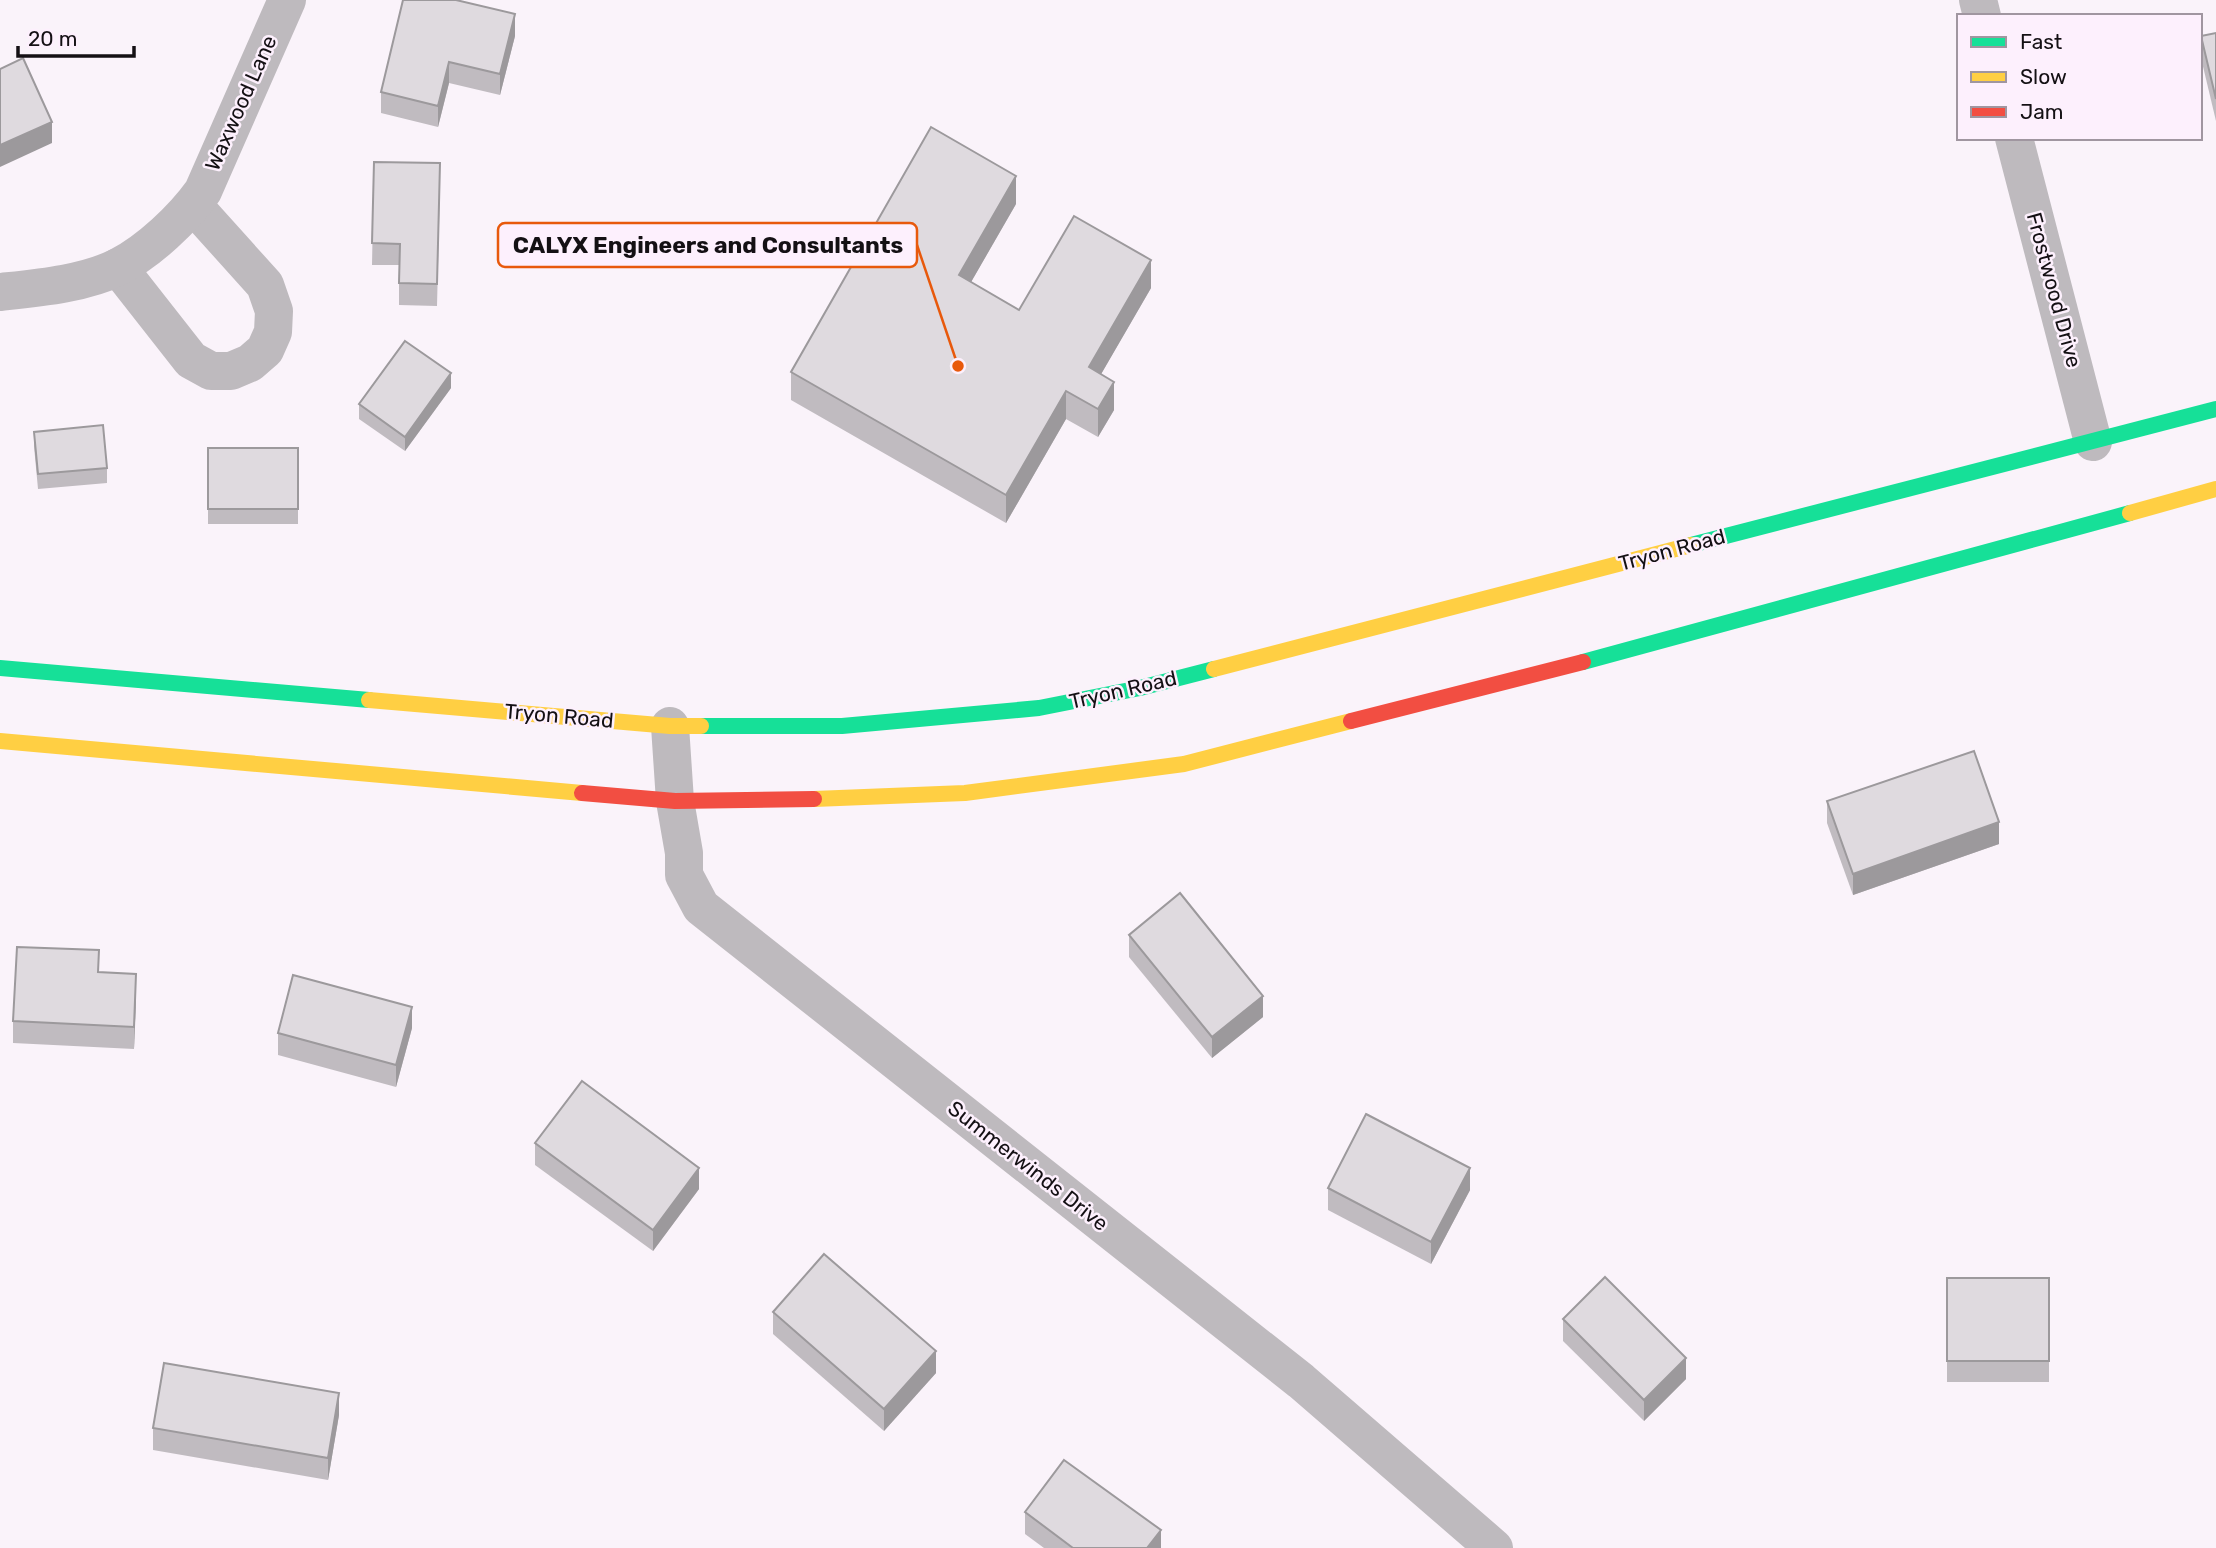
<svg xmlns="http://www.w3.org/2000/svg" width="2216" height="1548" font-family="Rubik,sans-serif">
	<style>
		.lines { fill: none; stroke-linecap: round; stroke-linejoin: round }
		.street { stroke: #bebabe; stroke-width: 38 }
		.fast { stroke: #16e098; stroke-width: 16 }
		.slow { stroke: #ffcf43; stroke-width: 16 }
		.jam { stroke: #f24e42; stroke-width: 16 }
		.wall { fill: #c0bbc0 }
		.shaded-wall { fill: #9c999c }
		.building { fill: #dfdadf; stroke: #9c999c; stroke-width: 2 }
		.labels { text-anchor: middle; stroke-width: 5; stroke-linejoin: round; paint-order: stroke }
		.street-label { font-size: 21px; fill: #141014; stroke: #fdf0fd }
		.leader { fill: none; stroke: #e8590c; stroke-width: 2.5 }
		.callout-dot { fill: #e8590c; stroke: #fdf0fd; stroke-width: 2.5 }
		.callout { fill: #fdf0fd; stroke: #e8590c; stroke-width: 2.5 }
		.callout-label { font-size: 23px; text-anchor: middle; font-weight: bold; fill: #141014 }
	</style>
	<rect width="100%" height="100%" fill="#faf3fa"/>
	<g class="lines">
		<g class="street">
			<path d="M1978 0 1982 16"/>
			<path d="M2014 138 2093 442"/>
			<path d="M118 267 191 360 211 371H231L250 363 265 350 273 332 274 311 265 285 193 205"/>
			<path d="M0 292C37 288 84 284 118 267 149 251 183 219 203 191L287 0"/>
			<path d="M670 726 675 801 684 853V875L701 907 1301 1381 1494 1548"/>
		</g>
		<g class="fast">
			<path d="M1691 545 2216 409"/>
			<path d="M1583 662 2130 513"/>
			<path d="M0 668 369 700"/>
			<path d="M701 726H842L1039 708 1140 688 1214 669"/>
		</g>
		<g class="slow">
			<path d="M2130 513 2216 489"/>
			<path d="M1214 669 1691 545"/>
			<path d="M369 700 670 726H701"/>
			<path d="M0 741 582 793"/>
			<path d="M814 799 965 793 1184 764 1351 721"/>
		</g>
		<g class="jam">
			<path d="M1351 721 1583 662"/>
			<path d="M582 793 675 801 814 799"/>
		</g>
	</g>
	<g class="wall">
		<path d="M403 0 515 36 500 95 449 83 438 127 381 113V92Z"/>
		<path d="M2216 33V121L2201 58V36Z"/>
		<path d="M374 162 440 185 437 306 399 305V265H372Z"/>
		<path d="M1016 204 971 282 1019 310 1151 288 1101 374 1114 410 1098 437 1066 419 1006 523 791 400V372Z"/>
		<path d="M451 388 405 451 359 419V404Z"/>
		<path d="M34 432 107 468V483L38 489 34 446Z"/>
		<rect x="208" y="448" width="90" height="76"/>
		<path d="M1827 801 1999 844 1853 895 1827 823Z"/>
		<path d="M1129 935 1263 1017 1212 1058 1129 957Z"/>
		<path d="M99 972 136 996 134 1049 13 1043V1021Z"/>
		<path d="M412 1028 396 1087 278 1055V1033Z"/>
		<path d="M535 1143 699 1189 653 1251 535 1165Z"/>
		<path d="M1328 1188 1470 1190 1431 1264 1328 1210Z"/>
		<rect x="1947" y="1278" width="102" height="104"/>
		<path d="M773 1312 936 1373 884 1431 773 1334Z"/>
		<path d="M1563 1319 1686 1379 1644 1421 1563 1341Z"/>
		<path d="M339 1415 328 1480 153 1450V1428Z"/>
		<path d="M1025 1512 1161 1548H1044L1025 1534Z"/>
	</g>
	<g class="shaded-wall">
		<path d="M515 14V36L500 95V74Z"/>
		<path d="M449 62V83L438 127V106Z"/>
		<path d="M52 122V143L0 167V145Z"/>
		<path d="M1016 176V204L959 303V275Z"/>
		<path d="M1151 260V288L1089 395V367Z"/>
		<path d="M451 373V388L405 451V437Z"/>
		<path d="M1114 382V410L1098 437V409Z"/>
		<path d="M1066 391V419L1006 523V495Z"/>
		<path d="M1999 822V844L1853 895V874Z"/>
		<path d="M136 974V996L134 1049V1027Z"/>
		<path d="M1263 996V1017L1212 1058V1037Z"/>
		<path d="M412 1007V1028L396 1087V1065Z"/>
		<path d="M699 1168V1189L653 1251V1230Z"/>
		<path d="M1470 1168V1190L1431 1264V1242Z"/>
		<path d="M936 1351V1373L884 1431V1409Z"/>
		<path d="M1686 1358V1379L1644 1421V1400Z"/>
		<path d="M339 1393V1415L328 1480V1458Z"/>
		<path d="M1161 1530V1548H1147Z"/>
	</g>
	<g class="building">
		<path d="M403 0H456L515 14 500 74 449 62 438 106 381 92Z"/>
		<path d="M2216 33V99L2201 36Z"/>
		<path d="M23 58 52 122 0 145V69Z"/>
		<path d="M931 127 1016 176 959 275 1019 310 1074 216 1151 260 1089 367 1114 382 1098 409 1066 391 1006 495 791 372Z"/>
		<path d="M374 162 440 163 437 284 399 283 400 244 372 243Z"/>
		<path d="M405 341 451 373 405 437 359 404Z"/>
		<path d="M103 425 107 468 38 474 34 432Z"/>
		<rect x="208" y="448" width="90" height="61"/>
		<path d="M1974 751 1999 822 1853 874 1827 801Z"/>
		<path d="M1180 893 1263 996 1212 1037 1129 935Z"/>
		<path d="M17 947 99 950 98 972 136 974 134 1027 13 1021Z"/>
		<path d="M293 975 412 1007 396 1065 278 1033Z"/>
		<path d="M582 1081 699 1168 653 1230 535 1143Z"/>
		<path d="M1366 1114 1470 1168 1431 1242 1328 1188Z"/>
		<path d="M824 1254 936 1351 884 1409 773 1312Z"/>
		<path d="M1605 1277 1686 1358 1644 1400 1563 1319Z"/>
		<rect x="1947" y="1278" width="102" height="83"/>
		<path d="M164 1363 339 1393 328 1458 153 1428Z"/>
		<path d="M1064 1460 1161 1530 1147 1548H1073L1025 1512Z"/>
	</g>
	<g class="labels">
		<g class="street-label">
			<text transform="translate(241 103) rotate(-66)" y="7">Waxwood Lane</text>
			<text transform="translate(2054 290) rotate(75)" y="7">Frostwood Drive</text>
			<text transform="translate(1672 550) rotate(-15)" y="7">Tryon Road</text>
			<text transform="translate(1123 690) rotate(-13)" y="7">Tryon Road</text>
			<text transform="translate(559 716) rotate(5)" y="7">Tryon Road</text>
			<text transform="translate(1028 1166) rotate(38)" y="7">Summerwinds Drive</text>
		</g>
	</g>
	<path class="leader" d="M958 366L917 245"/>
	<circle class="callout-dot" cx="958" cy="366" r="7"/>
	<rect class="callout" x="498" y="223" width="419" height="44" rx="7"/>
	<g class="callout-label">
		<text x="708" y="253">CALYX Engineers and Consultants</text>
	</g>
	<rect x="1957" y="14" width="245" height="126" fill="#fdf0fd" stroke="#a096a0" stroke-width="2"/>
	<rect x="1971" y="37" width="35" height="10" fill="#16e098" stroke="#a096a0" stroke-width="2"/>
	<text x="2020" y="49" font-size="21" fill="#141014">Fast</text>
	<rect x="1971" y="72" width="35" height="10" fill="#ffcf43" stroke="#a096a0" stroke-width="2"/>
	<text x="2020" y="84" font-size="21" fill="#141014">Slow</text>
	<rect x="1971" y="107" width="35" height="10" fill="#f24e42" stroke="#a096a0" stroke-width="2"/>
	<text x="2020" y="119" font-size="21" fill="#141014">Jam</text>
	<path d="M18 46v10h116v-10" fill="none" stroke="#141014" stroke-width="3.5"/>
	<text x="28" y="46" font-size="21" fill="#141014" stroke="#fdf0fd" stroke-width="5" paint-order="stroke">20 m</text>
</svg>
